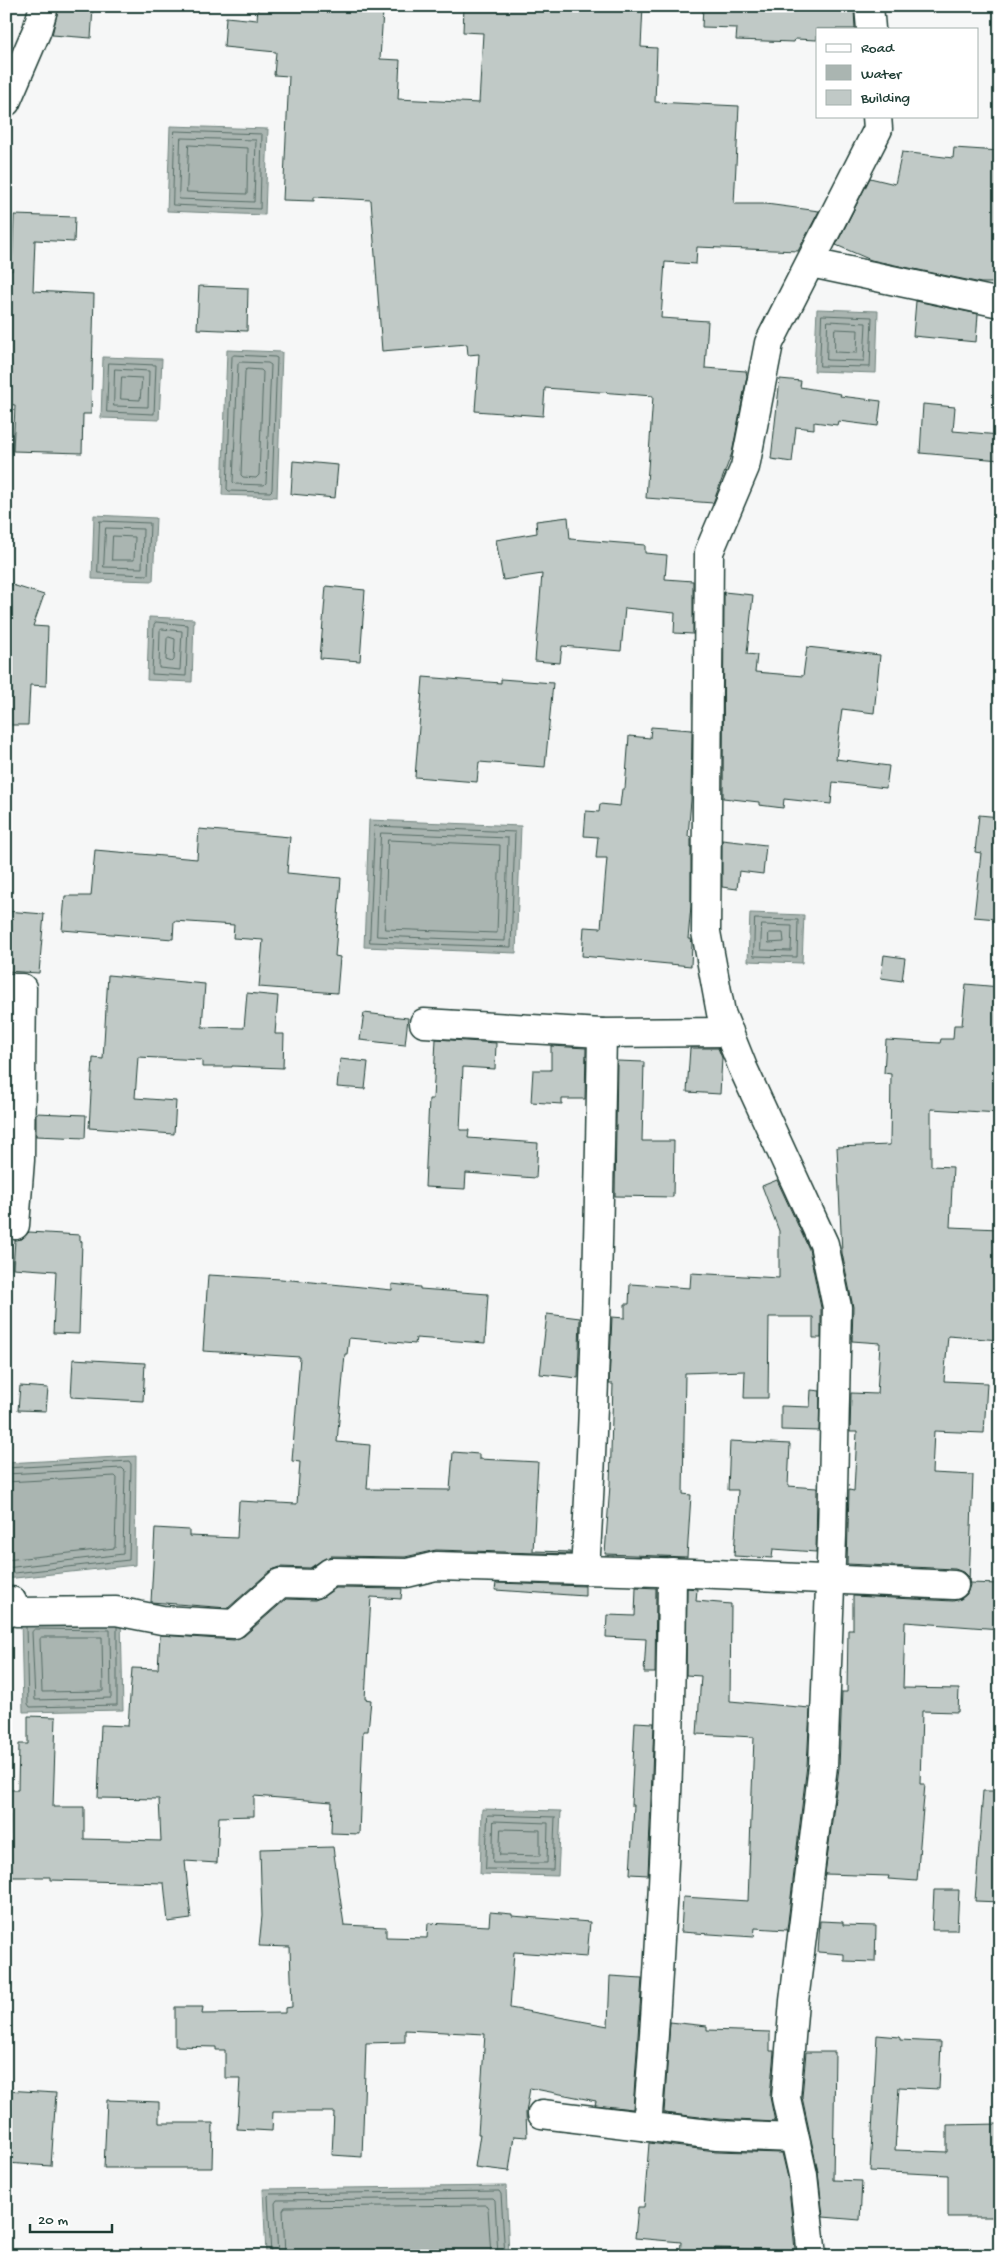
<svg xmlns="http://www.w3.org/2000/svg" width="1006" height="2262" font-family="'Gochi Hand',sans-serif">
	<style>
		.water { fill: #aab5b1; stroke: #72857f }
		.lines { fill: none; stroke-linecap: round; stroke-linejoin: round }
		.shore { stroke: #576d66; stroke-width: 1 }
		.building { fill: #c0c9c6; stroke: #1f3d34 }
		.minor-casing { stroke: #1f3d34; stroke-width: 31 }
		.minor { stroke: #fff; stroke-width: 28 }
	</style>
	<rect width="100%" height="100%" fill="#f6f7f7"/>
	<filter id="ink" filterUnits="userSpaceOnUse"><feTurbulence type="fractalNoise" baseFrequency=".02" numOctaves="2"/><feDisplacementMap in="SourceGraphic" scale="10" xChannelSelector="R" yChannelSelector="G"/><feConvolveMatrix kernelMatrix="1 2 1 2 8 2 1 2 1" color-interpolation-filters="sRGB"/></filter>
	<g filter="url(#ink)">
		<g class="water">
			<path d="M170 126 268 129 265 215 167 211Z"/>
			<path d="M817 309 878 311 876 373 814 371Z"/>
			<path d="M227 350 282 352 277 497 222 495Z"/>
			<path d="M103 357 162 359 159 420 101 418Z"/>
			<path d="M94 515 156 518 153 581 92 579Z"/>
			<path d="M149 617 194 619 192 682 147 680Z"/>
			<path d="M369 820 521 826 516 953 364 947Z"/>
			<path d="M750 913 804 915 802 963 748 961Z"/>
			<path d="M136 1456 135 1565 6 1579V1463Z"/>
			<path d="M121 1617 123 1710 23 1712 21 1618Z"/>
			<path d="M482 1809 561 1811 558 1876 480 1874Z"/>
			<path d="M506 2186 509 2256H266L263 2189Z"/>
		</g>
		<g class="lines">
			<g class="shore">
				<path d="M175 131 262 134 260 209 173 205Z"/>
				<path d="M181 138 256 140 254 202 179 199Z"/>
				<path d="M189 145 248 148 247 194 187 192Z"/>
				<path d="M822 315 872 317 870 367 820 366Z"/>
				<path d="M828 321 866 323 864 361 827 360Z"/>
				<path d="M835 329 858 330 857 353 835 352Z"/>
				<path d="M234 355 275 357 277 358 272 490 270 492 229 491 227 489 232 357Z"/>
				<path d="M240 362 268 363 271 365 266 483 264 485 235 484 233 482 238 364Z"/>
				<path d="M109 363 156 365 154 414 107 412Z"/>
				<path d="M115 369 149 371 148 407 114 406Z"/>
				<path d="M247 369 261 370 263 372 259 475 256 478 243 477 241 475 245 372Z"/>
				<path d="M122 377 142 378 140 400 121 399Z"/>
				<path d="M100 521 150 523 148 575 98 573Z"/>
				<path d="M106 528 143 529 142 568 104 567Z"/>
				<path d="M113 536 135 537 134 560H112Z"/>
				<path d="M156 622 188 625 186 676 152 674 154 625Z"/>
				<path d="M162 629 182 631 180 670 159 668 160 631Z"/>
				<path d="M169 637 175 639 174 660 172 662 166 660 167 639Z"/>
				<path d="M375 826 515 832 511 947 370 942Z"/>
				<path d="M381 833 508 838 505 941 377 936Z"/>
				<path d="M388 840 500 845 497 933 385 929Z"/>
				<path d="M755 919 798 920 797 957 754 956Z"/>
				<path d="M762 925 792 926 791 951 761 950Z"/>
				<path d="M769 933H783L784 942 769 943Z"/>
				<path d="M6 1468 129 1461 131 1464 129 1560 6 1574"/>
				<path d="M6 1474 122 1468 125 1471 123 1554 6 1568"/>
				<path d="M6 1482 115 1476 117 1478 115 1548 6 1560"/>
				<path d="M26 1627 28 1704 30 1707 117 1705V1626"/>
				<path d="M35 1629 110 1630 111 1698 35 1700 32 1632Z"/>
				<path d="M42 1637H102L103 1691 42 1692 40 1639Z"/>
				<path d="M488 1815 555 1817 553 1870 486 1869Z"/>
				<path d="M494 1821 548 1823 547 1863H493Z"/>
				<path d="M501 1829 540 1830V1856L500 1855Z"/>
				<path d="M271 2256 268 2196 270 2194 499 2191 501 2194 505 2256"/>
				<path d="M278 2256 275 2203 277 2200 493 2198 495 2200 498 2256"/>
				<path d="M285 2256 283 2210 285 2207 486 2205 488 2208 491 2256"/>
			</g>
		</g>
		<g class="building">
			<path d="M59 6 93 7 91 38 52 35Z"/>
			<path d="M258 6 383 11 380 59 400 60 398 99 479 103 483 33 463 32 464 6H643L641 47 657 48 655 102 739 106 734 204H766L819 211 798 251 697 247 696 264 665 262 661 318 708 321 705 368 746 371 747 376 732 453 713 503 646 498 653 396 545 388 543 416 475 411 479 354 468 355 467 344 382 351 371 200 314 197V201L283 200 289 76 274 75 276 52 224 47 226 17 257 20Z"/>
			<path d="M703 6 814 8V6H851V10H854L855 29H817V40L795 39 794 42 736 40 737 28 702 27Z"/>
			<path d="M954 148 1000 151 998 283H981L871 260 836 245 870 178 895 184 902 152 953 158Z"/>
			<path d="M14 215 75 217 74 242 35 240 33 291 94 294 91 414H83L82 453 13 451 15 405 6 404V393L9 270 12 271Z"/>
			<path d="M199 286 248 288 247 331 197 329Z"/>
			<path d="M916 301 978 314 976 342 913 336Z"/>
			<path d="M780 379 801 381 800 387 841 394 840 396 881 401 878 426 838 421 837 425 814 422V429L796 427 792 462 771 459Z"/>
			<path d="M923 404 955 407 953 431 1000 435V460L920 453Z"/>
			<path d="M293 461 338 465 335 498 291 494Z"/>
			<path d="M568 517 570 539 645 545V553L667 555 665 579 693 581V634L674 633 675 613 625 608 621 651 562 646 560 663 535 661 542 574 503 580 496 540 537 533 536 521Z"/>
			<path d="M6 583 44 595 33 626 48 627 46 686 30 685 28 725H6Z"/>
			<path d="M326 586 365 590 360 661 320 658Z"/>
			<path d="M724 592 753 595 747 654 757 655 755 672 803 676 807 647 880 655 874 713 842 709 836 759 889 766 886 788 833 782 831 804 784 799 783 808 759 805V802L723 798Z"/>
			<path d="M423 677 501 683V679L553 683 545 767 479 762 477 782 415 777Z"/>
			<path d="M651 727 692 730 691 800 688 836 691 837V906L688 939H691L692 944 691 966 582 956 584 927 601 928 607 858H596L598 837 584 836 586 811 599 812 600 804 620 806 622 789H625L629 736 650 738Z"/>
			<path d="M979 815 1000 817V890L997 919 974 917 981 853 975 852Z"/>
			<path d="M199 829 290 837 287 873 341 878 335 956 340 957 337 993 259 987 263 940 233 938 234 925 174 921 173 939 62 930 65 896H91L95 850 197 859Z"/>
			<path d="M722 840 766 845 763 874 739 871 737 889 722 887Z"/>
			<path d="M6 911 44 914 39 973 6 971Z"/>
			<path d="M884 955 905 958 902 981 881 978Z"/>
			<path d="M108 975 205 984 202 1027 244 1028 247 993 278 996 275 1034H284L283 1068 232 1066V1067H202V1060L138 1057 135 1098 176 1101 174 1134 89 1128 93 1058 103 1059Z"/>
			<path d="M966 984 1000 987V1113L931 1109V1166L953 1167 950 1227 1000 1229V1340L948 1336 944 1381 987 1383 984 1433 934 1431 932 1473 973 1475 969 1583 1000 1584V1629L905 1622 903 1688 959 1689 958 1712 922 1711 920 1784H925L917 1881 888 1879 889 1876 825 1874 839 1768 842 1692H847L848 1630H853V1596L953 1601 961 1599 967 1594 970 1585 968 1577 963 1572 955 1569 847 1564 849 1490 854 1491 857 1432H850L851 1393 877 1394 880 1343 852 1341 853 1307 842 1253 837 1147 890 1145 891 1074 884 1073 886 1040 940 1043 941 1039H953L954 1025H962Z"/>
			<path d="M364 1013 408 1018 405 1045 360 1040Z"/>
			<path d="M436 1039 496 1043 495 1069 463 1067 460 1130H469L468 1138 538 1143 536 1178 466 1173 465 1189 425 1187 429 1099H433Z"/>
			<path d="M551 1046 586 1048 585 1099H562V1104L531 1102 533 1070H551Z"/>
			<path d="M690 1048H718L722 1058 720 1094 687 1092Z"/>
			<path d="M340 1059 368 1062 365 1089 337 1087Z"/>
			<path d="M617 1061 644 1062 642 1141H674L673 1197 615 1196Z"/>
			<path d="M36 1113 86 1115 85 1138 36 1136Z"/>
			<path d="M777 1180 809 1249 821 1308V1338H813V1317H769L768 1398H744L745 1371 685 1373 683 1494 691 1495 687 1557 605 1554 610 1485 613 1384H609L612 1317 625 1318V1304H629L630 1284 690 1288 691 1273 779 1278V1231L762 1186Z"/>
			<path d="M29 1232 80 1235V1241H82L79 1334 53 1333 56 1271 13 1268 15 1240 22 1239Z"/>
			<path d="M208 1275 281 1279 392 1290V1284L420 1287V1289L488 1294 485 1343 416 1338 415 1344 349 1338 347 1354H345L337 1442 370 1445 367 1489 450 1490 453 1452 479 1454V1459L538 1462 533 1551 570 1552V1554L436 1550 405 1557 331 1556 322 1560 310 1568 280 1567 270 1571 228 1608 151 1602 155 1528 189 1530V1536L237 1538 239 1501 297 1504 300 1462 292 1461 300 1357 203 1351Z"/>
			<path d="M547 1314 580 1318 578 1378 540 1374Z"/>
			<path d="M73 1359 145 1363 143 1401 71 1397Z"/>
			<path d="M20 1386 48 1388 46 1411 18 1410Z"/>
			<path d="M811 1390 820 1391 819 1431 781 1430V1406L810 1407Z"/>
			<path d="M730 1441 790 1444 788 1486 817 1488 816 1552 773 1549 772 1558 734 1556 738 1490H728Z"/>
			<path d="M496 1583 585 1586V1596L495 1590Z"/>
			<path d="M636 1587 656 1588 655 1673H644L646 1639 606 1637 607 1615 635 1616Z"/>
			<path d="M336 1588 402 1589 401 1599 371 1597 365 1699 371 1700 368 1731H363L359 1834 331 1833 332 1802 254 1796V1816L219 1817 217 1863 185 1861 191 1919 168 1922 164 1883 51 1880V1877H8L9 1815H6V1790H18L19 1744H28V1716L56 1717 53 1807H84V1839L161 1841 159 1799 98 1798 101 1725 128 1726 132 1668 158 1669 160 1635 234 1640 244 1636 286 1599 315 1600 324 1596Z"/>
			<path d="M687 1588 697 1589 696 1601 731 1604 730 1701 810 1708 807 1765 787 1930 755 1928 754 1937 681 1932 683 1897 748 1901 754 1737 697 1734 701 1676 686 1675Z"/>
			<path d="M635 1722 654 1723 648 1875 630 1874 634 1805H631Z"/>
			<path d="M983 1791H1000V1902L975 1901Z"/>
			<path d="M333 1847 344 1925 386 1927V1937L427 1938 428 1923 489 1926 490 1912 512 1914V1916L590 1922 587 1957 514 1952 510 2008 608 2026 610 1976 642 1978 633 2109 595 2105 596 2101 530 2088 526 2113 527 2137 514 2136 509 2171 475 2167 480 2134H478L485 2034 405 2030V2042L366 2043 362 2157 332 2155 334 2112H273L272 2131 237 2129 240 2078H225V2050H216V2047L175 2046V2007H203L202 2014 285 2013V2008L292 2007 290 1947 259 1946 262 1916 260 1849Z"/>
			<path d="M934 1890H959L957 1930H932Z"/>
			<path d="M820 1921 843 1922V1925L876 1926 875 1962 844 1961V1954L818 1952Z"/>
			<path d="M670 2022 707 2026V2030L770 2032V2051H774L770 2097 775 2122 718 2119 664 2113Z"/>
			<path d="M877 2035 900 2037V2040L941 2042 939 2089 899 2087 895 2150 947 2152V2125L1000 2124 999 2217H948V2175L870 2171Z"/>
			<path d="M806 2052H835L833 2180 862 2181 860 2220 823 2217 818 2172 802 2097Z"/>
			<path d="M6 2090 56 2093 51 2166 6 2163Z"/>
			<path d="M107 2100 159 2102V2123H213L212 2168H104Z"/>
			<path d="M649 2143 716 2151 782 2153 788 2178 795 2250 715 2248V2256H680L681 2242 635 2238 638 2207H644Z"/>
		</g>
		<g class="lines">
			<g class="minor-casing">
				<g id="minor">
					<path d="M869 6 871 29"/>
					<path d="M6 102 37 30 44 6"/>
					<path d="M811 263 1000 303"/>
					<path d="M6 988H22L20 1160 15 1225"/>
					<path d="M424 1023 602 1033 729 1032"/>
					<path d="M585 1570C596 1391 599 1212 602 1033"/>
					<path d="M6 1601H12L16 1612 116 1611 162 1620 234 1624 280 1583 315 1584 331 1572 407 1573 436 1566 693 1573 954 1585"/>
					<path d="M542 2114 717 2135 794 2138"/>
					<path d="M647 2127C662 1942 671 1757 672 1572"/>
					<path d="M812 2256 803 2175 786 2098 794 2001 823 1766 832 1536 837 1307 824 1244 743 1068 721 1013 706 932 709 552 745 467 769 343 878 129 877 116"/>
				</g>
			</g>
			<use href="#minor" class="minor"/>
		</g>
	</g>
	<rect width="1006" height="2262" fill="none" stroke="#fff" stroke-width="25"/>
	<rect x="12" y="12" width="981" height="2237" fill="none" stroke="#1f3d34" stroke-width="2" filter="url(#ink)"/>
	<rect x="816" y="28" width="162" height="90" fill="#ffffff" stroke="#a5b1ae"/>
	<rect x="826" y="44" width="25" height="8" fill="#ffffff" stroke="#a5b1ae"/>
	<text x="861" y="52" font-size="15" fill="#1f3d34">Road</text>
	<rect x="826" y="65" width="25" height="15" fill="#aab5b1" stroke="#a5b1ae"/>
	<text x="861" y="78" font-size="15" fill="#1f3d34">Water</text>
	<rect x="826" y="90" width="25" height="15" fill="#c0c9c6" stroke="#a5b1ae"/>
	<text x="861" y="102" font-size="15" fill="#1f3d34">Building</text>
	<path d="M30 2224v8h82v-8" fill="none" stroke="#1f3d34" stroke-width="2.5"/>
	<text x="38" y="2224" font-size="15" fill="#1f3d34" stroke="#ffffff" stroke-width="4" paint-order="stroke">20 m</text>
</svg>
